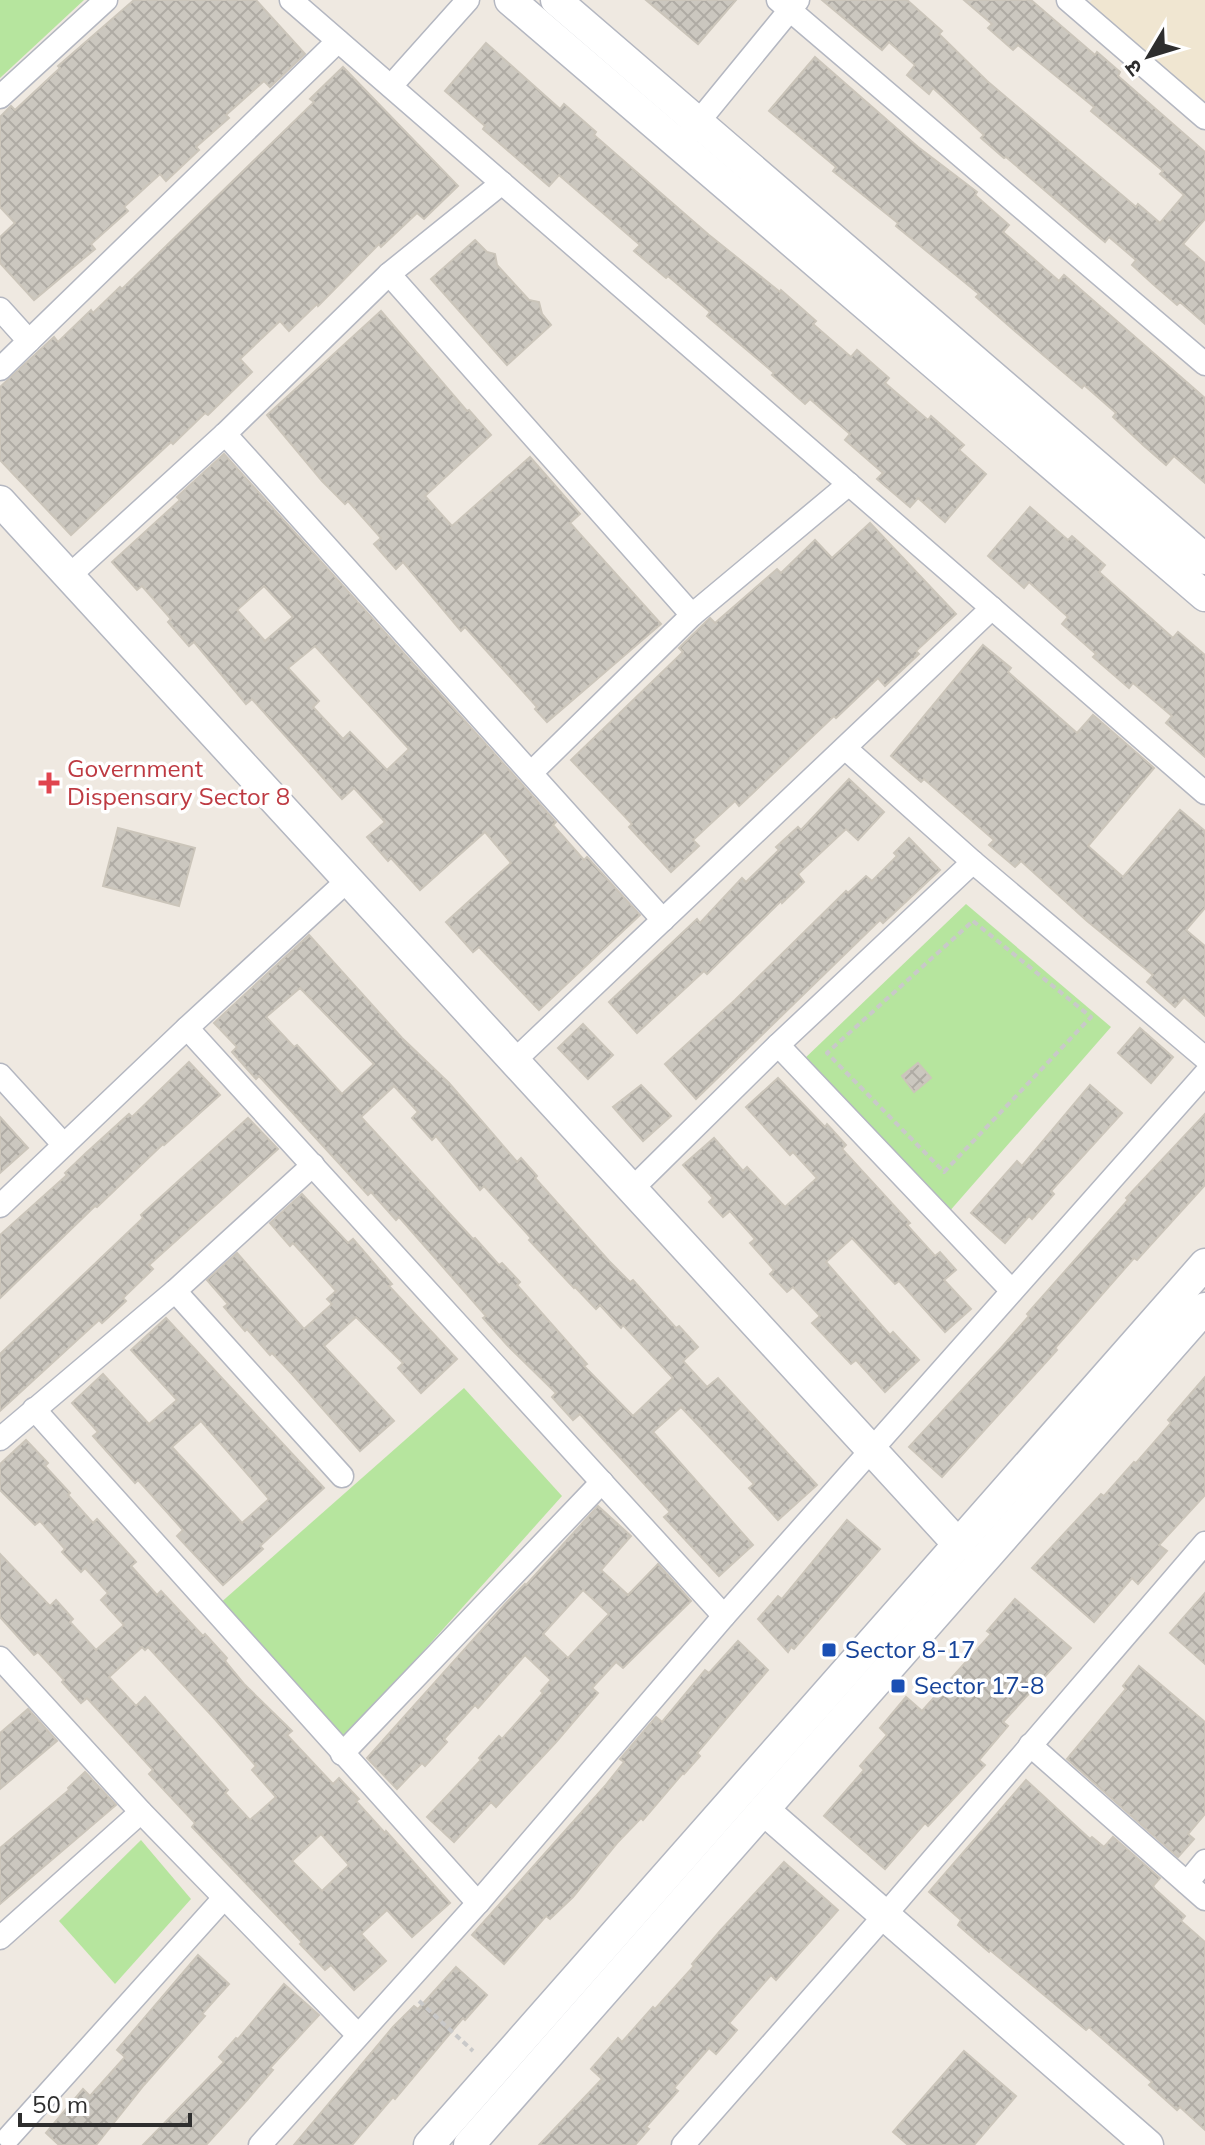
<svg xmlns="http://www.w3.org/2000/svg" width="1205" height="2145" font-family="Mulish,'Noto Sans Devanagari',sans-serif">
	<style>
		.education { fill: #f0e6d1 }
		.grass { fill: #b6e59e }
		.building { fill: url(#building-cross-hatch); stroke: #cbc5ba; stroke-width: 2; fill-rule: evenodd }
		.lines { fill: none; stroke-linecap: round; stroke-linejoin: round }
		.street-casing { stroke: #b4b7c1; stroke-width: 25 }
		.secondary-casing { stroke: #b4b7c1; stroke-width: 33 }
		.path { stroke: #c9c9c9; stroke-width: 4; stroke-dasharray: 6 4; stroke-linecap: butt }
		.street { stroke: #fff; stroke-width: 22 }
		.secondary { stroke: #fff; stroke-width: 30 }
		.health-dot { fill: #e0444e; stroke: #fff; stroke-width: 3 }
		.transit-dot { fill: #1a4fb4; stroke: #fff; stroke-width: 3 }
		.labels { text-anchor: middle; stroke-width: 7; stroke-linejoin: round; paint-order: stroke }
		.health-label { font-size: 24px; fill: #be3a42; stroke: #fff; text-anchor: start }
		.transit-label { font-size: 24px; fill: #164399; stroke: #fff; text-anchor: start }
	</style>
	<defs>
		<pattern id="building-cross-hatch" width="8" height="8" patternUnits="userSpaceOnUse" patternTransform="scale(2)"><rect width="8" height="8" fill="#cbc7bf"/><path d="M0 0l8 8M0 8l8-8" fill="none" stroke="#afaba4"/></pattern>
	</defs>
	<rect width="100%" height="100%" fill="#efe9e1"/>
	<path class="education" d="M1092 0H1205V109L1085 8Z"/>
	<g class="grass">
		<path d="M0 0H84L0 78Z"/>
		<path d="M966 904 1111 1027 948 1213 802 1061Z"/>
		<path d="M464 1388 562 1496 343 1741 218 1605Z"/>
		<path d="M141 1840 191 1899 115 1984 59 1921Z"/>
	</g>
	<g class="building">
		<path d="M134 0H256L305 54 270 87 264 81 226 115 229 118 196 147 199 150 166 181 160 174 124 207 128 211 91 244 95 249 34 300 0 263V237L15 223 0 207V117L11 106 15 110 60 68 58 66Z"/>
		<path d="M646 0H736L698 44Z"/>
		<path d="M822 0H907L942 31 939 34 987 81 1136 207 1138 204 1160 223 1184 195 1160 174 1163 171 1091 111 1094 107 1018 45 1013 50 988 28 992 24 964 0H1031L1095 55 1097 52 1120 72 1118 76 1205 152V219L1183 244 1205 263V324L1180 302 1177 305 1154 285 1132 265 1136 260 1109 237 1105 242 1006 157 1004 158 981 138 984 135 933 88 929 94 907 75 915 65 889 42 882 50Z"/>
		<path d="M486 43 560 109 564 104 596 132 594 135 709 235 780 292 781 290 816 321 813 324 851 357 857 350 889 378 885 383 928 420 931 416 964 445 959 450 986 474 945 522 918 498 910 507 877 479 883 473 845 440 850 434 810 399 805 404 772 375 774 373 707 316 710 312 668 276 666 278 634 251 640 245 559 175 549 186 483 129 485 126 445 91Z"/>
		<path d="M815 57 918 147 977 192 975 195 1009 225 1003 232 1059 281 1064 275 1205 398V483L1174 456 1166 465 1143 445 1113 417 1116 413 1084 385 1082 388 1016 332 976 297 979 294 896 226 898 223 833 171 836 167 769 111Z"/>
		<path d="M343 67 458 186 424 219 417 213 381 247 379 244 318 306 317 304 289 331 280 321 240 359 252 372 208 415 205 413 173 444 171 442 71 535 0 460V387L54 337 58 342 91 310 93 313 120 287 122 289 314 102 310 99Z"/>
		<path d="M475 240 487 252 495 254 497 265 529 300 539 302 542 314 551 325 507 365 431 279Z"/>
		<path d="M381 311 467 411 469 410 491 435 425 496 452 526 530 457 580 514 570 523 661 624 547 722 535 709 537 707 465 627 461 631 403 562 396 569 374 544 381 538 348 501 345 504 322 481 267 415Z"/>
		<path d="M224 454 556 822 553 825 584 860 587 857 640 915 539 1010 479 947 473 952 446 922 511 863 485 832 420 890 391 858 388 861 367 837 385 822 354 788 342 799 252 699 246 704 194 642 189 646 168 622 171 619 142 586 137 590 112 562 180 500 177 497ZM264 586 293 617 265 641 237 610ZM315 646 409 749 387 770 350 732 343 739 313 707 319 701 288 668Z"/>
		<path d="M1030 507 1068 540 1072 536 1105 565 1099 572 1173 638 1178 632 1205 655V757L1166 723 1172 716 1133 683 1129 688 1093 657 1096 654 1062 624 1068 617 1029 582 1024 588 988 556Z"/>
		<path d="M870 523 956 614 916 651 919 654 885 686 878 678 836 718 834 716 739 806 735 801 693 840 699 846 671 872 629 827 632 824 571 760 683 652 679 648 710 618 715 623 777 569 781 573 815 540 832 558Z"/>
		<path d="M983 645 1011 668 1008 672 1077 733 1093 715 1154 768 1088 846 1123 877 1180 810 1205 831V908L1186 930 1205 946V1016L1184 997 1175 1007 1147 982 1153 975 1087 921 1021 861 1015 867 989 845 994 840 924 779 921 782 891 756Z"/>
		<path d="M849 779 884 812 858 840 846 829 798 874 804 882 782 903 781 901 707 974 704 971 637 1033 609 1002 697 919 700 923 742 878 746 882 779 850 776 847 798 827 801 830Z"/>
		<path d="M118 828 195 848 179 906 103 886Z"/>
		<path d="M909 838 940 870 883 923 880 920 696 1099 665 1064 735 1000 846 891 848 893 866 876 872 881 897 856 894 853Z"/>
		<path d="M309 935 402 1038 449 1083 517 1162 521 1158 537 1176 535 1178 609 1261 630 1282 633 1280 676 1328 679 1326 698 1347 683 1361 707 1387 718 1378 817 1485 778 1520 749 1488 754 1484 681 1407 653 1432 753 1545 719 1576 664 1517 670 1512 580 1414 573 1420 552 1397 556 1393 508 1346 483 1318 486 1316 399 1217 396 1220 371 1192 368 1195 259 1076 256 1079 232 1052 237 1047 214 1023ZM300 988 374 1064 342 1094 297 1045 294 1047 266 1017ZM394 1086 418 1112 412 1118 432 1140 436 1136 480 1190 484 1186 531 1238 529 1240 574 1288 575 1287 596 1309 600 1305 621 1328 623 1325 673 1378 633 1416 584 1366 587 1364 517 1285 520 1282 502 1263 499 1265 475 1238 473 1239 361 1117Z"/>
		<path d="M583 1024 613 1055 588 1079 558 1048Z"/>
		<path d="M1140 1028 1173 1057 1151 1083 1118 1053Z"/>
		<path d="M189 1062 220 1095 164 1145 163 1144 97 1207 95 1206 0 1298V1235L67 1175 65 1173 86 1153 129 1114 132 1117Z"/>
		<path d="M918 1063 931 1078 914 1092 902 1076Z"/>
		<path d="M778 1078 825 1127 827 1124 846 1145 842 1149 910 1223 907 1225 935 1256 940 1252 956 1270 944 1280 971 1309 945 1332 899 1281 895 1284 852 1238 826 1262 890 1335 893 1332 919 1360 885 1392 856 1360 851 1364 812 1323 820 1316 793 1287 787 1292 770 1274 774 1270 750 1243 755 1239 730 1211 723 1217 709 1202 713 1198 683 1165 714 1138 743 1171 747 1167 785 1207 817 1178 793 1152 790 1155 746 1107Z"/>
		<path d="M641 1085 671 1116 643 1141 613 1107Z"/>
		<path d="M1090 1085 1122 1113 1051 1191 1054 1194 1032 1219 1029 1216 1005 1243 971 1213 1017 1161 1022 1166Z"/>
		<path d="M1205 1114V1185L1137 1260 1134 1258 1055 1348 1057 1350 942 1477 909 1447 1001 1348 1029 1316 1027 1314 1128 1200 1126 1198Z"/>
		<path d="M0 1117 28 1148 0 1173Z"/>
		<path d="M248 1118 278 1149 149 1265 153 1269 123 1298 126 1301 102 1323 99 1320 0 1411V1354L143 1218 141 1215Z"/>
		<path d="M302 1194 348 1243 353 1239 392 1284 389 1286 457 1359 421 1393 398 1368 403 1363 356 1317 324 1346 394 1421 360 1451 292 1374 272 1353 270 1355 247 1329 245 1331 224 1307 228 1304 207 1280 237 1253 304 1329 332 1304 327 1299 336 1291 293 1243 290 1246 270 1223Z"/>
		<path d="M166 1318 324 1488 260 1546 263 1549 223 1585 177 1536 183 1530 138 1480 135 1483 93 1436 98 1432 72 1403 103 1374 149 1424 177 1400 131 1350ZM201 1421 269 1499 242 1523 172 1447Z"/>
		<path d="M1205 1377V1495L1159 1545 1167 1551 1138 1584 1132 1578 1094 1622 1032 1568 1101 1494 1104 1496 1134 1462 1136 1463 1171 1423 1168 1420Z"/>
		<path d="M26 1440 48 1463 45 1466 70 1493 68 1495 93 1523 97 1519 136 1562 131 1566 157 1595 161 1591 203 1636 205 1634 227 1658 225 1661 244 1684 292 1731 287 1735 333 1784 339 1778 359 1799 356 1801 385 1833 386 1831 450 1903 412 1937 387 1910 361 1934 386 1961 354 1990 331 1965 325 1970 300 1944 302 1942 192 1827 195 1823 149 1774 153 1770 87 1698 81 1703 62 1682 64 1680 38 1652 34 1655 0 1617V1554L50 1606 56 1600 73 1619 70 1622 96 1650 124 1625 101 1600 108 1593 85 1568 81 1572 62 1552 65 1549 40 1521 35 1525 0 1490V1464ZM142 1647 145 1650 148 1647 213 1717 256 1766 252 1770 276 1797 250 1820 225 1793 228 1790 145 1697 136 1706 109 1677ZM321 1834 349 1865 322 1891 292 1861Z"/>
		<path d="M598 1506 631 1536 601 1570 628 1595 658 1564 691 1601 623 1668 616 1662 592 1688 598 1693 557 1741 496 1807 491 1802 454 1842 427 1817 481 1760 479 1758 499 1736 502 1739 543 1693 541 1691 551 1680 525 1655 478 1708 475 1705 444 1739 447 1742 425 1766 422 1763 397 1789 367 1758 507 1602 525 1584 526 1585ZM583 1590 609 1614 568 1658 543 1634Z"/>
		<path d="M847 1520 880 1549 794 1649 791 1647 788 1652 758 1619 778 1596 782 1599Z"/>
		<path d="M1205 1593V1664L1170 1633Z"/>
		<path d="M1015 1599 1071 1648 1003 1722 1008 1726 979 1760 985 1765 928 1826 925 1823 885 1869 824 1816 864 1770 860 1766 887 1735 880 1728 906 1697 922 1711 991 1634 987 1631Z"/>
		<path d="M738 1641 768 1670 697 1753 700 1756 684 1774 683 1773 643 1820 641 1818 617 1843 573 1897 550 1919 546 1916 504 1964 472 1935 605 1786 624 1762 620 1759 656 1717 662 1722 705 1670 709 1673Z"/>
		<path d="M1139 1666 1205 1722V1814L1188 1834 1194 1839 1178 1857 1067 1759 1126 1689 1123 1686Z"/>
		<path d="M28 1709 57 1741 0 1789V1733Z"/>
		<path d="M85 1772 116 1805 0 1904V1848L69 1790 68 1788Z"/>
		<path d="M1026 1780 1090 1839 1092 1837 1104 1847 1113 1837 1160 1878 1153 1886 1155 1889 1185 1916 1181 1921 1205 1942V2130L1180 2107 1177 2110 1149 2085 1152 2082 1089 2027 1086 2030 990 1950 989 1952 958 1925 961 1920 929 1892Z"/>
		<path d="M784 1862 838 1910 776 1980 771 1975 729 2023 737 2030 716 2054 709 2048 674 2088 678 2091 646 2127 649 2129 635 2145H539L602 2079 591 2069 618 2038 622 2042 653 2007 655 2009 694 1966 692 1964 720 1931Z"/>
		<path d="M198 1955 229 1984 202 2014 205 2016 144 2085 96 2145H59L46 2133 83 2089 90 2096 125 2057 117 2050Z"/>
		<path d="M456 1967 487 1995 465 2020 463 2018 395 2099 393 2097 352 2145H294L393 2027 414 2006 418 2009Z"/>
		<path d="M284 1984 319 2015 270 2068 273 2070 248 2099 206 2145H143L224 2062 219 2057 236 2038 238 2039Z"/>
		<path d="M964 2051 1016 2096 974 2145H908L893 2132Z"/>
	</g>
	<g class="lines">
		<g class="street-casing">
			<g id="street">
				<path d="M291 0 1205 793"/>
				<path d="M778 0 1205 364"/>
				<path d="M1068 0 1205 118"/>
				<path d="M391 86 468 0"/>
				<path d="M0 97 106 0"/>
				<path d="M690 132 798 0"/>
				<path d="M389 274 692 615"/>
				<path d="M0 309 29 341"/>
				<path d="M0 369 338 41"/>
				<path d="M225 434 663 920"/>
				<path d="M69 576 225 434 389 274 502 183"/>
				<path d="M845 748 973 862 1205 1058"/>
				<path d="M531 773 692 615 849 484"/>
				<path d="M187 1028 724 1616"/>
				<path d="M778 1045 1012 1291"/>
				<path d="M514 1061 992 608"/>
				<path d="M0 1075 64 1145"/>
				<path d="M632 1189 778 1045 973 862"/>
				<path d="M0 1206 187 1028 348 880"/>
				<path d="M175 1291 342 1476"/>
				<path d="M34 1409 478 1903"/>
				<path d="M0 1439 175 1291 313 1165"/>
				<path d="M0 1658 141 1812 358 2035"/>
				<path d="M1030 1745 1205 1899"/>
				<path d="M342 1754 602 1482"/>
				<path d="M1187 1883 1205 1861"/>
				<path d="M0 1938 141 1812"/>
				<path d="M9 2137 224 1898"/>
				<path d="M260 2145 478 1903 724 1616 1205 1074"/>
				<path d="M683 2145 885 1915 1205 1543"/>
			</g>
		</g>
		<g class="secondary-casing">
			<g id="secondary">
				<path d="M510 0 1205 596"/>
				<path d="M556 0 1205 559"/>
				<path d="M0 501 958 1544"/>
				<path d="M764 1810 1148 2145"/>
				<path d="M429 2145 1205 1264"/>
				<path d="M469 2145 1205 1308"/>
			</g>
		</g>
		<g class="path">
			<path d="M973 921 1091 1017 944 1172 827 1053Z"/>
			<path d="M419 2001 473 2051"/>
		</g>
		<use href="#street" class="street"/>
		<use href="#secondary" class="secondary"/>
	</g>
	<path class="health-dot" d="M45 771h8v8h8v8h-8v8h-8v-8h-8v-8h8z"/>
	<g class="transit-dot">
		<rect x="821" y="1642" width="16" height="16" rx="4"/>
		<rect x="890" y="1678" width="16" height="16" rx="4"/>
	</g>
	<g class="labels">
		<g class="health-label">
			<text x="67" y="777">Government<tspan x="67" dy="28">Dispensary Sector 8</tspan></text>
		</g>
		<g class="transit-label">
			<text x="845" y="1658">Sector 8-17</text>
			<text x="914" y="1694">Sector 17-8</text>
		</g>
	</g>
	<g transform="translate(1149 56) rotate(232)" stroke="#ffffff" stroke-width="6" paint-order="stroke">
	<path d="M0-6L14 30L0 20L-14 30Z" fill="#2e2e2e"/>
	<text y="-12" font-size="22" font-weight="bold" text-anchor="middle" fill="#2e2e2e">उ</text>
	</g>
	<path d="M20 2113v12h170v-12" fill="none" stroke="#2e2e2e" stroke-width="4"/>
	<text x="32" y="2113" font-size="24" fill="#2e2e2e" stroke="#ffffff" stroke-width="6" paint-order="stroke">50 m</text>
</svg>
